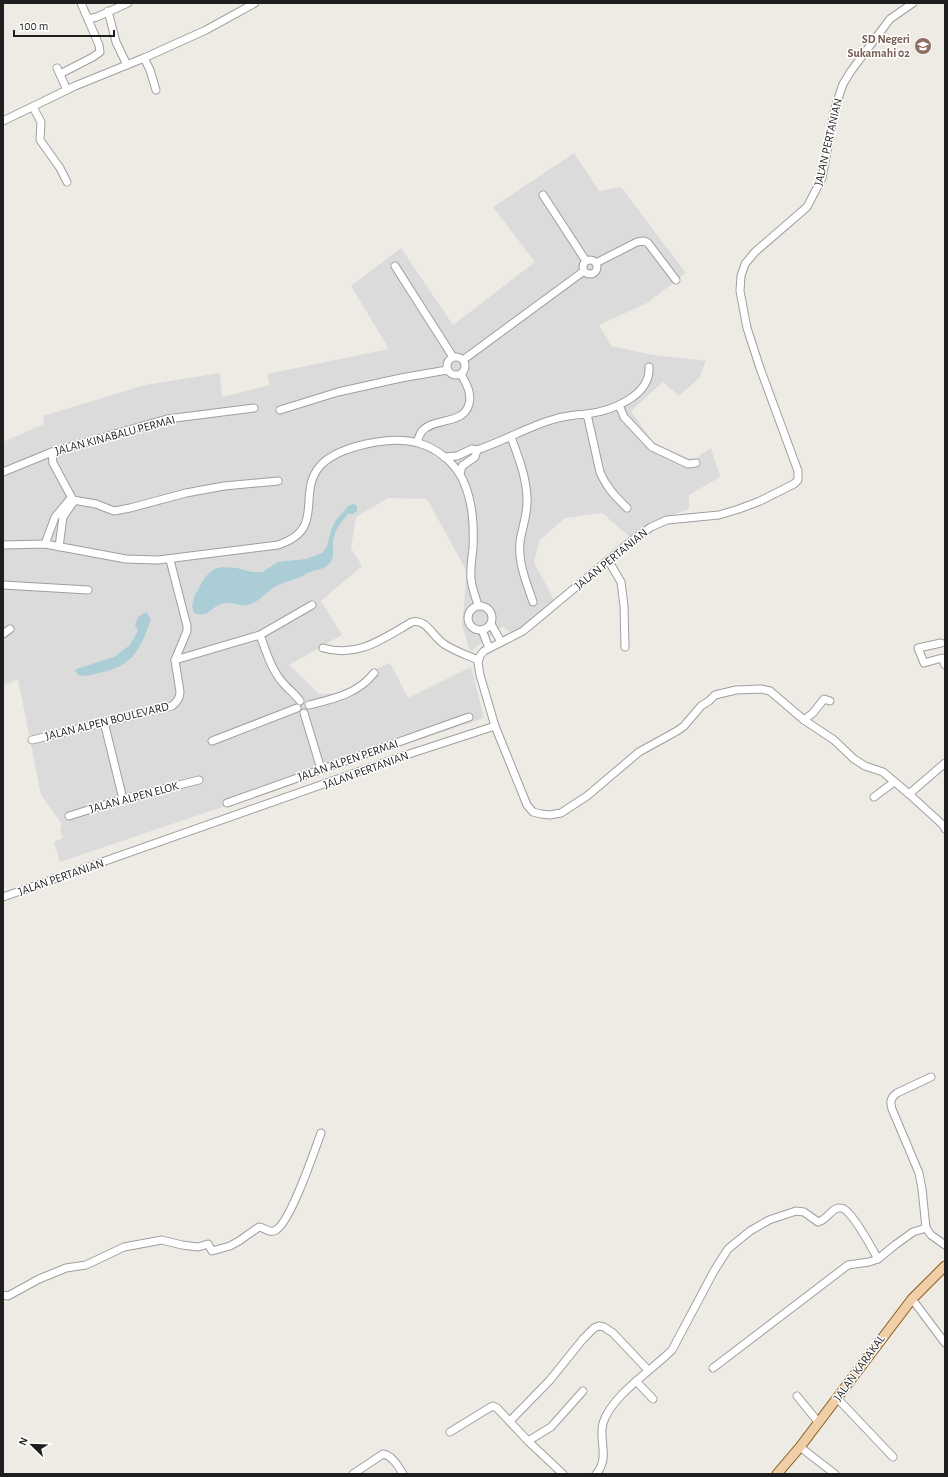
<svg xmlns="http://www.w3.org/2000/svg" width="948" height="1477" font-family="'Alegreya Sans',sans-serif">
	<style>
		.residential { fill: #dcdbdb }
		.water { fill: #abced6 }
		.lines { fill: none; stroke-linecap: round; stroke-linejoin: round }
		.minor-casing { stroke: #9f9f9f; stroke-width: 9 }
		.major-casing { stroke: #865b13; stroke-width: 11 }
		.minor { stroke: #fff; stroke-width: 7 }
		.major { stroke: #f0cea8; stroke-width: 9 }
		.labels { text-anchor: middle; stroke-width: 3; stroke-linejoin: round; paint-order: stroke }
		.education-label { font-size: 12px; font-weight: bold; fill: #785e54; stroke: #fff; text-anchor: end }
		.street-label { font-size: 12px; fill: #1e1e1e; stroke: #fff }
	</style>
	<rect width="100%" height="100%" fill="#eeebe5"/>
	<path class="residential" d="M574 153 599 191 621 187 686 273 647 303 599 325 611 346 653 355 706 361 700 377 679 396 663 382 631 411 653 442 693 460 711 448 720 477 689 495V509L655 521 631 538 602 513 565 518 540 540 534 562 555 602 514 636 503 626 470 652 462 625 467 572 427 499 388 498 356 517 351 548 362 566 321 601 342 635 289 665 319 694 348 693 371 671 390 663 408 698 471 667 484 718 60 862 54 842 63 838 60 829 62 824 41 795 18 679 3 686V442L44 424 43 416 145 385 220 373 222 397 270 385 267 374 389 349 351 286 401 248 453 325 535 262 493 207Z"/>
	<g class="water">
		<path d="M353 504 357 506V511L353 514H348C341 522 335 530 333 541 332 549 336 557 329 564 324 569 317 570 310 572 306 573 303 576 299 578 292 580 285 582 278 585 267 590 260 602 248 605 238 607 231 600 221 604 210 608 208 618 194 613L192 606 195 595 205 577 214 569 223 567 237 568 252 572H262L278 562 306 559 322 553 327 547 331 530 336 520 348 506Z"/>
		<path d="M146 612 151 619C140 650 133 666 99 673 91 675 85 677 78 675L75 670 79 668 114 657 130 645 138 630 135 625 138 617Z"/>
	</g>
	<g class="lines">
		<g class="minor-casing">
			<g id="minor">
				<path d="M913 3 890 19 851 71 843 84 835 108 822 178 807 207 755 252 745 264 741 276 740 291 747 328 760 368 798 471V480L794 484 760 501 739 509 719 515 667 520 651 527 630 542 523 631 484 651 480 656 478 663 480 675 495 726 527 805 533 812 541 814 550 815 561 813 587 796 639 752 677 731 684 726 701 706 709 701 715 695 736 690 761 689 770 691 804 720 834 740 854 759 865 766 883 772 909 794 943 825 945 829"/>
				<path d="M108 11 116 42 127 65"/>
				<path d="M88 19 97 17 128 3"/>
				<path d="M144 58 150 70 156 90"/>
				<path d="M57 68 67 90"/>
				<path d="M60 74 93 57 100 52 99 45 81 3"/>
				<path d="M33 107 41 122 40 140 60 168 67 182"/>
				<path d="M3 121 75 86 144 58 206 30 255 3"/>
				<path d="M543 195 586 261"/>
				<circle cx="590" cy="267" r="7"/>
				<path d="M596 263 637 242 644 241 648 243 676 280"/>
				<path d="M395 266 453 357"/>
				<circle cx="456" cy="366" r="9"/>
				<path d="M463 360 584 271"/>
				<path d="M619 405 624 417 652 447 688 464 696 463"/>
				<path d="M280 410 338 392 401 378 447 370"/>
				<path d="M587 414 600 472C606 487 616 497 627 508"/>
				<path d="M511 437C518 456 526 476 527 497 528 511 524 522 521 536 516 559 526 581 533 602"/>
				<path d="M417 442C418 439 420 434 422 431 435 417 464 425 469 404 472 393 466 383 461 374"/>
				<path d="M52 452 53 463 73 500 96 504 114 511 130 508 186 493 224 486 278 481"/>
				<path d="M444 457 457 456 472 449 477 450C501 442 524 429 548 421 557 418 566 416 575 415 579 414 583 415 587 414 611 411 651 396 649 367"/>
				<path d="M3 472 52 452 167 419 254 408"/>
				<path d="M460 474 462 466 475 457 477 450"/>
				<path d="M45 544 55 517 71 498"/>
				<path d="M3 545 45 544 126 559 158 560 278 545C327 529 296 494 320 466 338 446 392 435 418 443 437 448 454 462 463 480 473 503 474 524 473 548 472 558 470 569 471 579 472 588 475 596 478 605"/>
				<path d="M59 547 63 517 74 501"/>
				<path d="M608 560 621 582 624 606 625 647"/>
				<path d="M3 585 88 590"/>
				<circle cx="480" cy="618" r="12"/>
				<path d="M491 624 501 642"/>
				<path d="M482 630 489 648"/>
				<path d="M3 634 10 629"/>
				<path d="M260 635C266 651 271 669 283 683 288 689 295 694 300 701"/>
				<path d="M941 643 918 648 924 663 942 658 945 665"/>
				<path d="M323 648C358 658 382 639 412 622 426 618 433 637 444 644 454 651 467 655 478 660"/>
				<path d="M175 660 260 635 312 605"/>
				<path d="M309 705C333 699 358 694 374 673"/>
				<path d="M304 713 321 769"/>
				<path d="M804 720 813 713 824 699 830 701"/>
				<path d="M104 722 123 799"/>
				<path d="M32 740 172 706C177 702 180 698 180 692L175 660 187 631V626L170 560"/>
				<path d="M212 741 297 708"/>
				<path d="M909 794 945 763"/>
				<path d="M874 797 894 782"/>
				<path d="M227 803 469 717"/>
				<path d="M69 816 123 799 199 780"/>
				<path d="M3 897 403 756 495 726"/>
				<path d="M926 1228 922 1189 919 1173 892 1109C890 1102 890 1098 897 1093L931 1077"/>
				<path d="M3 1295 8 1296 39 1279 66 1268 86 1265 124 1247 162 1240 182 1245 198 1247 208 1244 212 1251 230 1246 239 1241 259 1227C265 1228 270 1234 276 1230 291 1221 314 1152 321 1133"/>
				<path d="M912 1299 945 1343"/>
				<path d="M713 1368 848 1265 869 1262 878 1259 895 1245 913 1232 926 1228 931 1235 945 1245"/>
				<path d="M636 1381 653 1399"/>
				<path d="M797 1396 819 1423"/>
				<path d="M837 1398 893 1457"/>
				<path d="M510 1421 550 1380 583 1339 594 1328 599 1326 604 1327 613 1333 648 1370"/>
				<path d="M450 1432 489 1408 493 1406 497 1408 528 1441 563 1474"/>
				<path d="M528 1441 551 1427 583 1391"/>
				<path d="M800 1447 835 1474"/>
				<path d="M353 1474 383 1454C393 1456 398 1466 403 1474"/>
				<path d="M596 1474C598 1472 600 1469 601 1466 607 1455 599 1437 603 1423 612 1395 651 1371 672 1350L714 1271 728 1249 750 1231 769 1220 796 1211 804 1212 818 1222C827 1220 830 1210 838 1208 840 1208 843 1208 844 1209 854 1215 872 1248 878 1259"/>
			</g>
		</g>
		<g class="major-casing">
			<path id="major" d="M777 1474 800 1447 912 1299 945 1266"/>
		</g>
		<use href="#minor" class="minor"/>
		<use href="#major" class="major"/>
	</g>
	<defs>
		<g id="school-disc" transform="scale(0.9)"><circle r="9.5" fill="#8d6e63" stroke="#fff"/><path d="M0-5L7-2L0 1L-7-2ZM-4 1L0 2.5L4 1V4Q0 6-4 4Z" fill="#fff"/></g>
	</defs>
	<g fill-rule="evenodd">
		<use href="#school-disc" x="923" y="46"/>
	</g>
	<g class="labels">
		<g class="education-label">
			<text x="910" y="43">SD Negeri<tspan x="910" dy="14">Sukamahi 02</tspan></text>
		</g>
		<g class="street-label">
			<text transform="translate(828 142) rotate(-77)" y="4">JALAN PERTANIAN</text>
			<text transform="translate(115 435) rotate(-15)" y="4">JALAN KINABALU PERMAI</text>
			<text transform="translate(611 559) rotate(-39)" y="4">JALAN PERTANIAN</text>
			<text transform="translate(107 721) rotate(-14)" y="4">JALAN ALPEN BOULEVARD</text>
			<text transform="translate(348 760) rotate(-19)" y="4">JALAN ALPEN PERMAI</text>
			<text transform="translate(366 770) rotate(-20)" y="4">JALAN PERTANIAN</text>
			<text transform="translate(134 797) rotate(-15)" y="4">JALAN ALPEN ELOK</text>
			<text transform="translate(61 877) rotate(-19)" y="4">JALAN PERTANIAN</text>
			<text transform="translate(859 1368) rotate(-54)" y="4">JALAN KARAKAL</text>
		</g>
	</g>
	<rect width="948" height="1477" fill="none" stroke="#1e1e1e" stroke-width="8"/>
	<g transform="translate(32 1445) rotate(293)" stroke="#ffffff" stroke-width="3" paint-order="stroke">
	<path d="M0-3L7 15L0 10L-7 15Z" fill="#1e1e1e"/>
	<text y="-6" font-size="11" font-weight="bold" text-anchor="middle" fill="#1e1e1e">N</text>
	</g>
	<path d="M14 30v6h100v-6" fill="none" stroke="#1e1e1e" stroke-width="2"/>
	<text x="20" y="30" font-size="12" fill="#1e1e1e" stroke="#ffffff" stroke-width="3" paint-order="stroke">100 m</text>
</svg>
